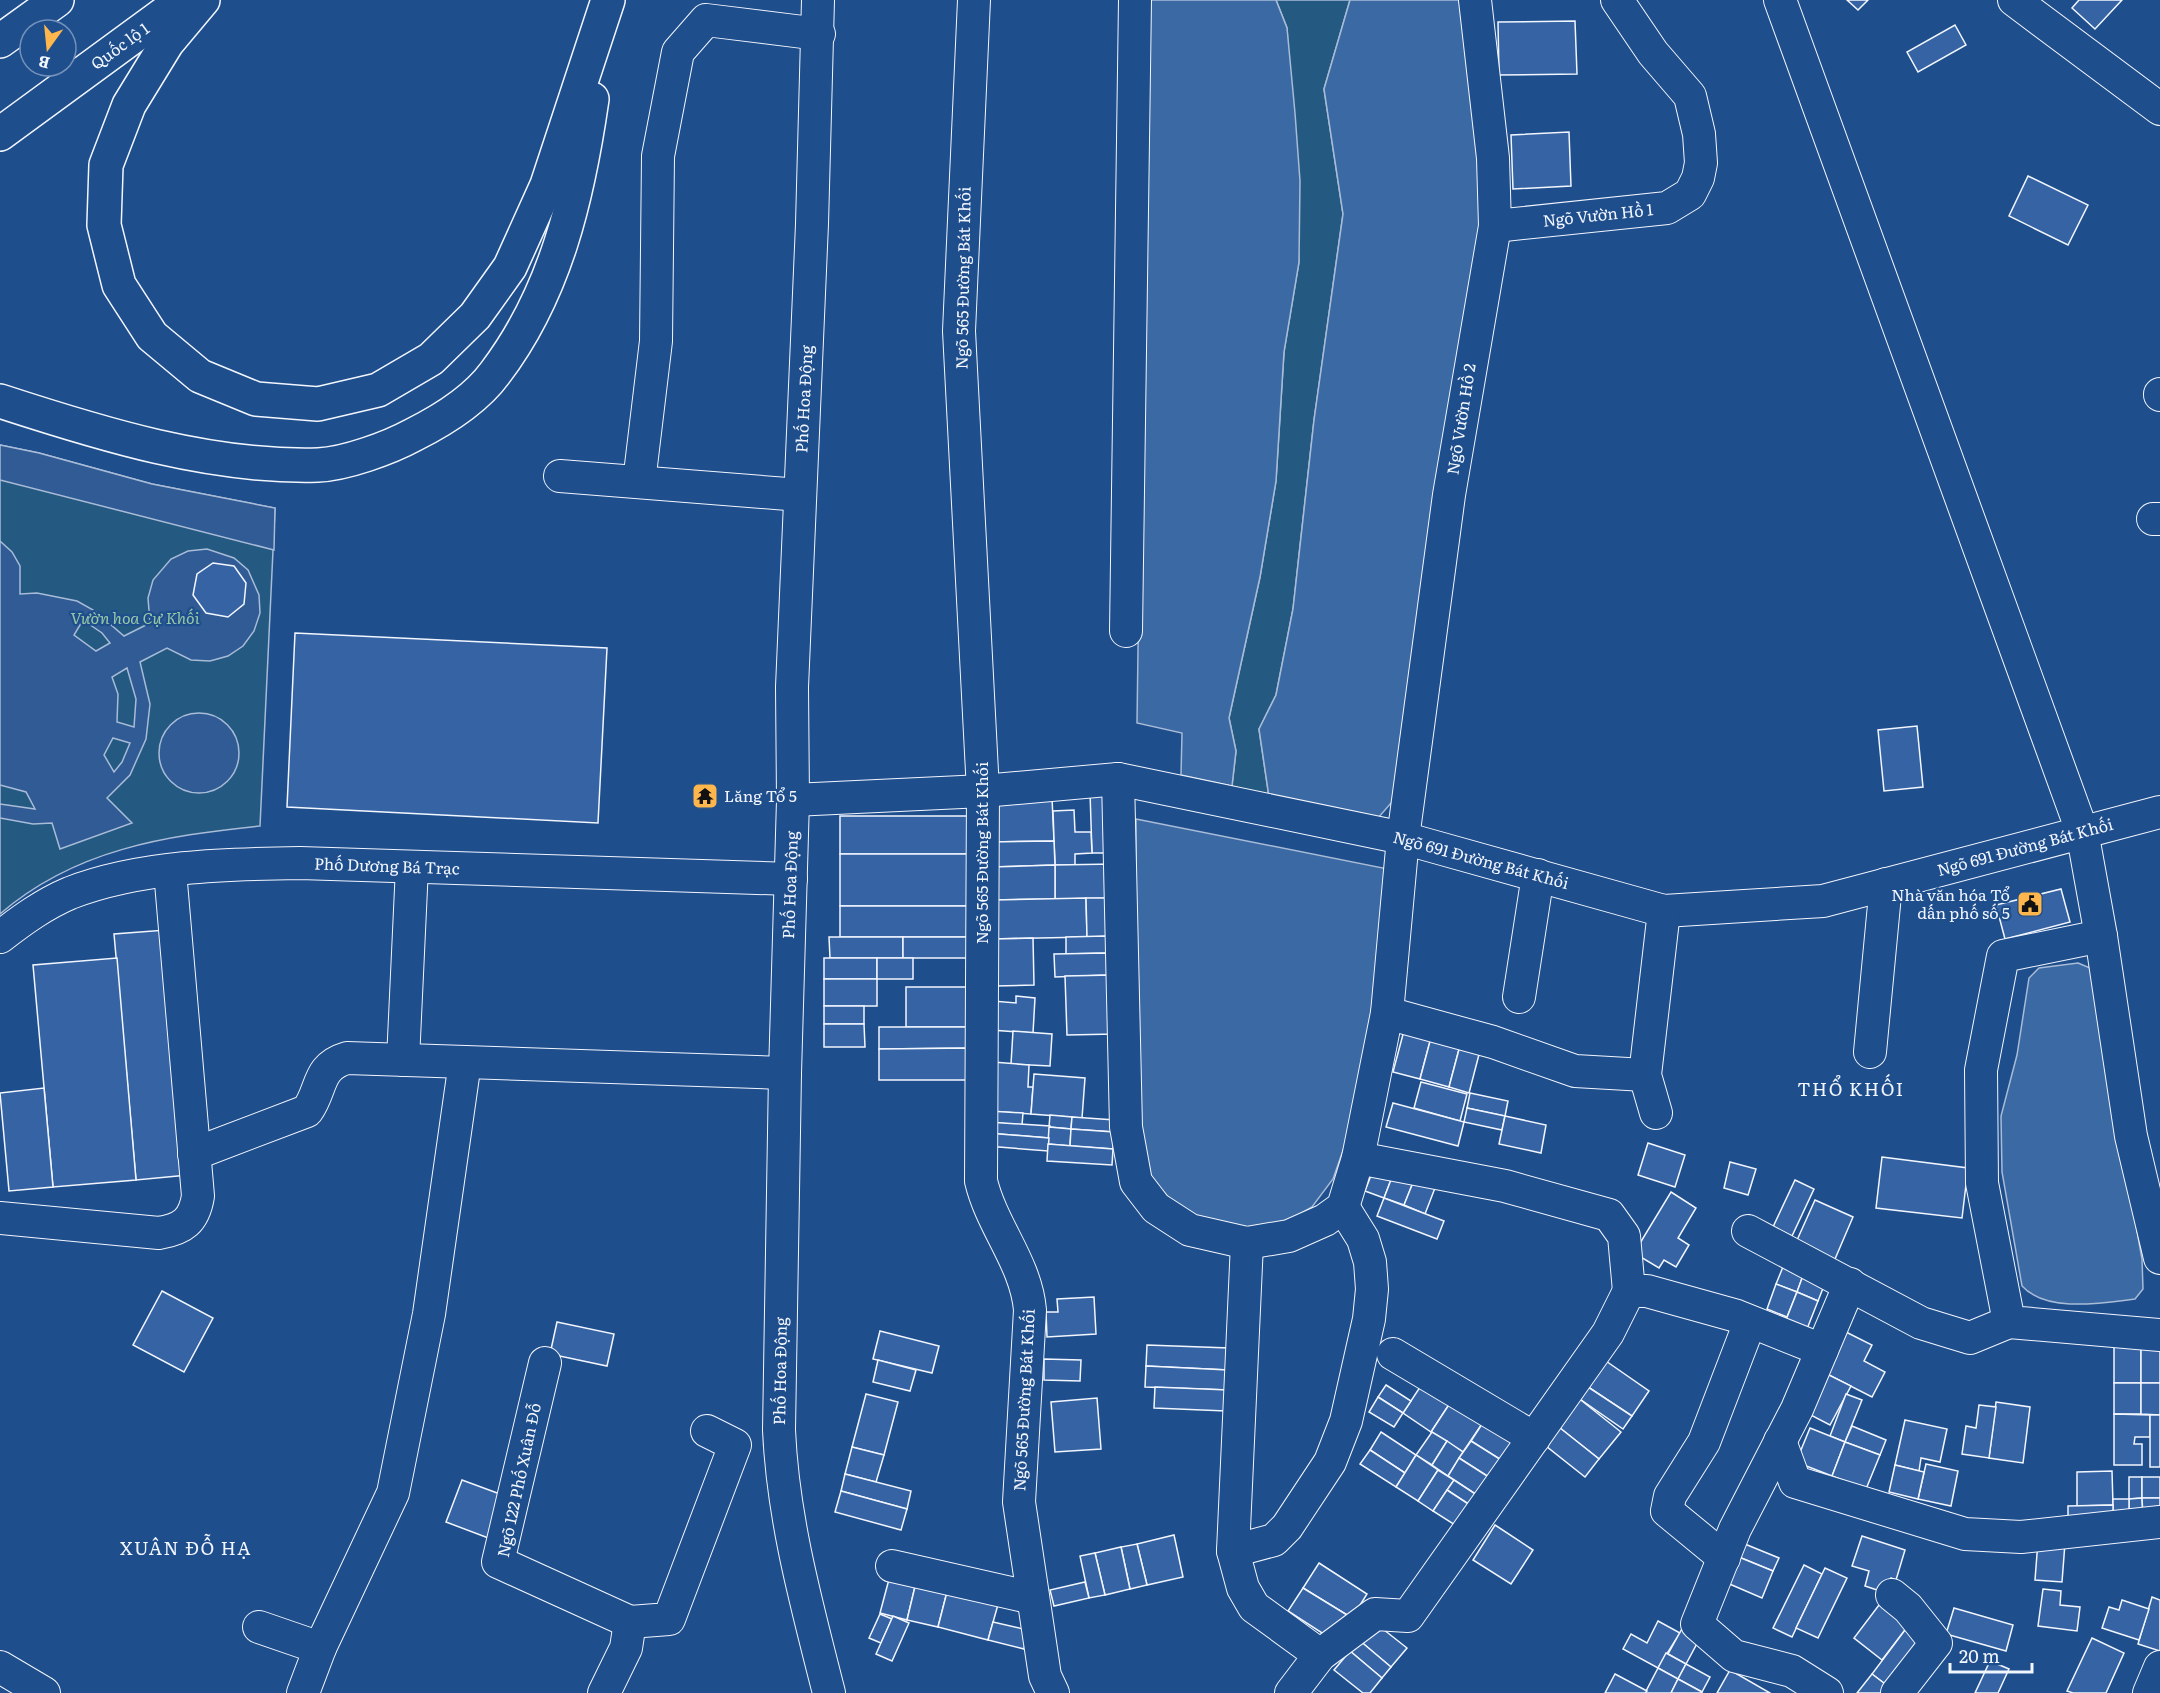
<svg xmlns="http://www.w3.org/2000/svg" width="2160" height="1693" font-family="Literata,serif">
	<style>
		.green { fill: #245a82; stroke: #a8bbd7; stroke-width: 1.5 }
		.parking { fill: #305b95; stroke: #a8bbd7; stroke-width: 1.5; fill-rule: evenodd }
		.water { fill: #3b69a3; stroke: #a8bbd7; stroke-width: 1.5 }
		.building { fill: #3563a3; stroke: #f2f6ff; stroke-width: 1.5 }
		.lines { fill: none; stroke-linecap: round; stroke-linejoin: round }
		.minor-casing { stroke: #f2f6ff; stroke-width: 34 }
		.highway-casing { stroke: #f2f6ff; stroke-width: 36 }
		.minor { stroke: #1f4e8c; stroke-width: 32 }
		.highway { stroke: #1f4e8c; stroke-width: 33 }
		.labels { text-anchor: middle; stroke-width: 4.5; stroke-linejoin: round; paint-order: stroke }
		.street-label { font-size: 16px; fill: #f2f6ff; stroke: #1f4e8c }
		.park-label { font-size: 16px; font-style: italic; fill: #97c8a6; stroke: #1f4e8c }
		.poi-label { font-size: 16px; fill: #f2f6ff; stroke: #1f4e8c; text-anchor: start }
		.neighbourhood-label { font-size: 18px; letter-spacing: 1.5px; fill: #f2f6ff; stroke: #1f4e8c }
	</style>
	<rect width="100%" height="100%" fill="#1f4e8c"/>
	<g class="green">
		<path d="M1276 0H1350L1324 89 1343 214 1314 420 1293 609 1276 695 1259 729 1269 797 1232 786 1236 751 1229 718 1260 577 1276 481 1284 352 1299 262 1287 28Z"/>
		<path d="M0 445 39 453 152 484 275 508 260 826C165 836 75 849 0 914Z"/>
	</g>
	<g class="parking">
		<path d="M0 445 39 453 152 484 275 508 274 550 0 480Z"/>
		<path d="M0 541 12 552 20 566V594L37 593 77 601 95 611 124 636 150 623 148 598 153 580 171 559 188 551 207 549 234 558 248 570 259 595 260 613 254 631 243 646 228 656 210 661 191 660 167 648 140 662 150 704 146 739 130 775 107 798 132 823 60 849 52 823 33 824 0 818V804L35 809 26 792 0 785ZM83 620 102 633 110 643 96 651 74 635ZM127 668 136 699 134 727 117 722 118 694 112 677ZM113 738 130 743 122 762 114 772 104 755Z"/>
		<circle cx="199" cy="753" r="40"/>
	</g>
	<g class="water">
		<path d="M1147 0H1276L1287 28 1295 113 1300 181 1299 262 1284 352 1276 481 1260 577 1229 718 1236 751 1232 786 1181 775 1182 733 1137 723Z"/>
		<path d="M1350 0H1462L1473 60 1482 245 1392 802 1378 818 1269 797 1259 729 1276 695 1293 609 1314 420 1343 214 1324 89Z"/>
		<path d="M1136 819 1388 869 1373 1038 1354 1119 1333 1179 1312 1207 1281 1225 1242 1228 1205 1220 1176 1205 1156 1184 1144 1163 1136 1118Z"/>
		<path d="M2078 963 2090 968 2142 1259 2143 1289 2135 1299C2102 1303 2047 1313 2022 1286L2002 1172 2001 1116 2017 1055 2029 978 2039 968Z"/>
	</g>
	<g class="building">
		<path d="M1847 0H1868L1858 10Z"/>
		<path d="M2079 0H2122L2095 29 2072 8Z"/>
		<path d="M1575 21 1577 74 1499 75 1498 22Z"/>
		<path d="M1955 25 1966 45 1918 72 1907 52Z"/>
		<path d="M1569 132 1571 186 1513 189 1511 135Z"/>
		<path d="M2028 176 2088 205 2068 245 2009 216Z"/>
		<path d="M213 563 234 566 246 583 244 604 228 617 206 613 193 595 197 574Z"/>
		<path d="M295 633 607 648 598 823 287 807Z"/>
		<path d="M1917 726 1923 787 1884 791 1878 730Z"/>
		<path d="M1114 791 1116 853H1092L1090 792Z"/>
		<path d="M1052 798 1054 841 990 842 989 800Z"/>
		<path d="M1074 810 1075 832H1091L1092 853 1075 854V865H1055L1053 811Z"/>
		<rect x="840" y="816" width="131" height="38"/>
		<path d="M1054 841 1055 865 991 867 990 842Z"/>
		<path d="M840 854H971L972 906H840Z"/>
		<path d="M1114 864 1115 898 1055 899V865Z"/>
		<path d="M1055 865V899L992 900 991 867Z"/>
		<path d="M2061 889 2070 922 2005 939 1996 905Z"/>
		<path d="M1086 898 1087 937 993 939 992 900Z"/>
		<path d="M1086 898H1115L1116 936 1087 937Z"/>
		<rect x="840" y="906" width="132" height="31"/>
		<path d="M166 930 188 1175 136 1180 114 934Z"/>
		<path d="M1106 936 1107 953 1066 954V937Z"/>
		<path d="M829 937H903V958H830Z"/>
		<rect x="903" y="937" width="69" height="21"/>
		<path d="M1033 938 1034 985 995 986 993 939Z"/>
		<path d="M1107 953V975L1055 977 1054 954Z"/>
		<path d="M117 958 136 1180 53 1187 33 965Z"/>
		<rect x="824" y="958" width="53" height="21"/>
		<rect x="877" y="958" width="36" height="21"/>
		<path d="M1113 975 1115 1034 1067 1035 1065 976Z"/>
		<rect x="824" y="979" width="53" height="27"/>
		<rect x="906" y="987" width="66" height="40"/>
		<path d="M1016 996 1035 998 1033 1033 991 1030 993 1001 1016 1003Z"/>
		<rect x="824" y="1006" width="40" height="18"/>
		<path d="M1406 1023 1433 1030 1420 1079 1393 1072Z"/>
		<path d="M824 1024H864L865 1047H824Z"/>
		<path d="M879 1027H972V1048L879 1049Z"/>
		<path d="M1433 1030 1462 1038 1449 1087 1420 1079Z"/>
		<path d="M1013 1031 1052 1034 1050 1066 1011 1064Z"/>
		<path d="M1462 1038 1482 1043 1469 1093 1449 1087Z"/>
		<path d="M972 1048V1080H879V1049Z"/>
		<path d="M993 1062 1029 1065 1028 1087H1033L1031 1114 989 1111Z"/>
		<path d="M1034 1074 1085 1078 1082 1118 1031 1114Z"/>
		<path d="M1421 1082 1467 1094 1460 1121 1414 1108Z"/>
		<path d="M44 1088 53 1187 9 1191 0 1093Z"/>
		<path d="M1470 1093 1508 1101 1505 1116 1467 1108Z"/>
		<path d="M1393 1103 1464 1122 1458 1146 1386 1127Z"/>
		<path d="M1467 1108 1505 1116 1502 1130 1464 1122Z"/>
		<path d="M989 1111 1023 1113 1022 1125 988 1122Z"/>
		<path d="M1050 1115 1072 1117 1071 1129 1049 1127Z"/>
		<path d="M1505 1116 1546 1125 1541 1153 1499 1144Z"/>
		<path d="M1072 1117 1115 1120 1114 1132 1071 1129Z"/>
		<path d="M988 1122 1050 1126 1049 1138 987 1133Z"/>
		<path d="M1049 1127 1071 1129 1070 1146 1048 1144Z"/>
		<path d="M1071 1129 1114 1132 1113 1149 1070 1146Z"/>
		<path d="M987 1133 1049 1138 1048 1151 986 1146Z"/>
		<path d="M1648 1143 1685 1155 1675 1187 1638 1175Z"/>
		<path d="M1048 1144 1113 1149 1112 1165 1047 1161Z"/>
		<path d="M1882 1157 1968 1168 1962 1218 1876 1208Z"/>
		<path d="M1730 1162 1756 1169 1748 1195 1724 1188Z"/>
		<path d="M1375 1165 1394 1172 1384 1198 1365 1191Z"/>
		<path d="M1394 1172 1414 1180 1404 1205 1384 1198Z"/>
		<path d="M1414 1180 1435 1188 1425 1214 1404 1205Z"/>
		<path d="M1795 1180 1814 1189 1792 1236 1773 1227Z"/>
		<path d="M1671 1192 1696 1208 1678 1238 1689 1245 1676 1267 1664 1260 1659 1268 1634 1253Z"/>
		<path d="M1384 1198 1444 1221 1437 1239 1377 1216Z"/>
		<path d="M1815 1200 1853 1217 1832 1266 1793 1249Z"/>
		<path d="M1785 1262 1805 1270 1797 1292 1776 1284Z"/>
		<path d="M1805 1270 1827 1278 1818 1301 1797 1292Z"/>
		<path d="M1776 1284 1797 1292 1787 1317 1767 1309Z"/>
		<path d="M162 1291 213 1318 184 1372 133 1345Z"/>
		<path d="M1797 1292 1818 1301 1805 1334 1784 1325Z"/>
		<path d="M1094 1297 1096 1334 1047 1337 1046 1312H1058L1057 1299Z"/>
		<path d="M557 1322 614 1334 607 1366 550 1354Z"/>
		<path d="M1842 1330 1872 1345 1864 1361 1885 1372 1872 1397 1821 1371Z"/>
		<path d="M880 1331 939 1346 932 1373 873 1359Z"/>
		<rect x="2114" y="1342" width="27" height="41"/>
		<path d="M2141 1342 2160 1343V1383H2141Z"/>
		<path d="M1147 1345 1229 1348 1228 1370 1146 1366Z"/>
		<path d="M1044 1359 1081 1360 1080 1381 1044 1380Z"/>
		<path d="M1603 1359 1649 1391 1632 1416 1585 1385Z"/>
		<path d="M878 1360 916 1370 910 1391 873 1382Z"/>
		<path d="M1146 1366 1228 1370V1390L1145 1387Z"/>
		<path d="M1821 1371 1851 1386 1830 1425 1801 1410Z"/>
		<path d="M1426 1378 1454 1397 1431 1432 1403 1413Z"/>
		<rect x="2114" y="1383" width="27" height="31"/>
		<path d="M2141 1383H2160V1415L2141 1414Z"/>
		<path d="M1386 1385 1411 1401 1403 1413 1378 1397Z"/>
		<path d="M1585 1385 1632 1416 1623 1429 1577 1397Z"/>
		<path d="M1155 1387 1228 1390 1226 1411 1154 1408Z"/>
		<path d="M866 1394 898 1402 884 1455 852 1447Z"/>
		<path d="M1846 1394 1862 1400 1845 1442 1830 1436Z"/>
		<path d="M1378 1397 1403 1413 1394 1427 1369 1412Z"/>
		<path d="M1454 1397 1486 1418 1463 1452 1431 1432Z"/>
		<path d="M1577 1397 1621 1432 1599 1459 1555 1424Z"/>
		<path d="M1097 1398 1101 1449 1055 1452 1051 1402Z"/>
		<path d="M1996 1402 2030 1407 2023 1463 1989 1458Z"/>
		<path d="M1979 1405 1996 1407 1989 1458 1962 1454 1966 1426 1976 1428Z"/>
		<path d="M2114 1414 2150 1415V1437H2135L2134 1444H2142V1465H2114Z"/>
		<rect x="2150" y="1415" width="10" height="52"/>
		<path d="M1486 1418 1521 1440 1506 1463 1471 1441Z"/>
		<path d="M1905 1420 1947 1429 1940 1462 1921 1458 1919 1471 1895 1465Z"/>
		<path d="M1555 1424 1599 1459 1585 1477 1541 1442Z"/>
		<path d="M1852 1426 1886 1440 1880 1455 1845 1442Z"/>
		<path d="M1810 1428 1845 1442 1832 1476 1796 1462Z"/>
		<path d="M1381 1432 1416 1455 1405 1473 1370 1450Z"/>
		<path d="M1432 1432 1447 1441 1432 1465 1416 1455Z"/>
		<path d="M1447 1441 1463 1452 1448 1476 1432 1465Z"/>
		<path d="M1471 1441 1506 1463 1495 1481 1459 1458Z"/>
		<path d="M1845 1442 1880 1455 1866 1489 1832 1476Z"/>
		<path d="M852 1447 884 1455 876 1482 845 1474Z"/>
		<path d="M1370 1450 1405 1473 1396 1487 1360 1464Z"/>
		<path d="M1416 1455 1438 1470 1418 1501 1396 1487Z"/>
		<path d="M1459 1458 1495 1481 1483 1499 1448 1476Z"/>
		<path d="M1926 1464 1958 1471 1951 1506 1918 1499Z"/>
		<path d="M1895 1465 1924 1472 1918 1499 1889 1492Z"/>
		<path d="M1438 1470 1454 1480 1433 1511 1418 1501Z"/>
		<path d="M2112 1471 2113 1505 2077 1506V1472Z"/>
		<path d="M845 1474 911 1491 907 1509 841 1491Z"/>
		<path d="M2129 1477H2142V1498L2129 1499Z"/>
		<rect x="2142" y="1477" width="18" height="21"/>
		<path d="M462 1480 508 1497 491 1539 446 1522Z"/>
		<path d="M1454 1480 1483 1499 1476 1509 1447 1490Z"/>
		<path d="M1447 1490 1476 1509 1463 1530 1433 1511Z"/>
		<path d="M841 1491 907 1509 901 1530 835 1512Z"/>
		<path d="M2142 1498 2143 1516H2129V1499Z"/>
		<path d="M2142 1498H2160V1516H2143Z"/>
		<path d="M2113 1499H2129V1516L2113 1523Z"/>
		<path d="M2113 1505V1523L2068 1524V1506Z"/>
		<path d="M1495 1525 1533 1550 1511 1584 1473 1560Z"/>
		<path d="M1174 1535 1183 1577 1147 1585 1137 1544Z"/>
		<path d="M1862 1536 1905 1550 1896 1580 1891 1578 1886 1593 1865 1586 1869 1571 1852 1566Z"/>
		<path d="M1735 1540 1779 1558 1773 1571 1729 1553Z"/>
		<path d="M2038 1541 2065 1543 2062 1582 2035 1580Z"/>
		<path d="M1137 1544 1147 1585 1130 1589 1121 1547Z"/>
		<path d="M1121 1547 1130 1589 1105 1595 1095 1553Z"/>
		<path d="M1095 1553 1105 1595 1089 1598 1080 1556Z"/>
		<path d="M1729 1553 1773 1571 1762 1598 1718 1579Z"/>
		<path d="M1319 1563 1367 1594 1352 1618 1303 1588Z"/>
		<path d="M1804 1565 1822 1574 1792 1637 1773 1628Z"/>
		<path d="M892 1568 918 1574 907 1620 880 1613Z"/>
		<path d="M1825 1568 1847 1578 1818 1638 1796 1628Z"/>
		<path d="M918 1574 948 1588 938 1627 907 1620Z"/>
		<path d="M1085 1582 1089 1598 1054 1606 1050 1590Z"/>
		<path d="M948 1588 999 1601 988 1640 938 1627Z"/>
		<path d="M1303 1588 1352 1618 1336 1642 1288 1611Z"/>
		<path d="M2043 1589 2061 1591 2060 1605 2080 1607 2077 1631 2038 1626Z"/>
		<path d="M2152 1597 2160 1600V1651L2138 1644Z"/>
		<path d="M2122 1600 2149 1609 2139 1640 2102 1628 2109 1607 2119 1610Z"/>
		<path d="M1879 1605 1908 1626 1882 1660 1854 1638Z"/>
		<path d="M1954 1608 2013 1625 2006 1651 1946 1634Z"/>
		<path d="M880 1614 892 1619 881 1643 869 1638Z"/>
		<path d="M893 1616 909 1623 892 1661 876 1654Z"/>
		<path d="M1658 1621 1680 1633 1658 1668 1623 1649 1631 1634 1647 1643Z"/>
		<path d="M993 1622 1028 1630 1024 1649 988 1640Z"/>
		<path d="M1374 1622 1407 1648 1391 1667 1359 1640Z"/>
		<path d="M1908 1626 1925 1640 1889 1687 1872 1674Z"/>
		<path d="M1683 1627 1701 1636 1686 1664 1668 1654Z"/>
		<path d="M2092 1638 2124 1653 2106 1693H2073L2067 1691Z"/>
		<path d="M1359 1640 1391 1667 1382 1678 1350 1651Z"/>
		<path d="M1350 1651 1382 1678 1370 1693H1363L1334 1670Z"/>
		<path d="M1666 1653 1686 1664 1678 1679 1658 1668Z"/>
		<path d="M1990 1661 2009 1669 1998 1693H1975Z"/>
		<path d="M1686 1664 1710 1677 1702 1692 1678 1679Z"/>
		<path d="M1658 1668 1678 1679 1671 1693H1645Z"/>
		<path d="M1730 1670 1770 1693H1717Z"/>
		<path d="M1615 1674 1647 1691 1645 1693H1605Z"/>
		<path d="M1872 1674 1889 1687 1885 1693H1857Z"/>
		<path d="M1678 1679 1702 1692 1701 1693H1671Z"/>
	</g>
	<g class="lines">
		<g class="minor-casing">
			<g id="minor">
				<path d="M818 0 812 224 792 687 793 800 785 1073 779 1430C783 1520 807 1606 829 1693"/>
				<path d="M974 0 959 331 983 791 981 1181C992 1227 1026 1263 1030 1310L1019 1502 1045 1676 1053 1693"/>
				<path d="M1780 0 2082 831 2101 936 2131 1136 2160 1258"/>
				<path d="M2014 0 2160 109"/>
				<path d="M1495 226 1667 208 1690 194 1698 178 1701 163 1699 134 1690 96 1653 53 1617 0"/>
				<path d="M2160 395V394"/>
				<path d="M560 476 800 495"/>
				<path d="M639 482 656 341 658 156 678 52 706 20 819 34"/>
				<path d="M2153 519H2160"/>
				<path d="M1126 631 1135 0"/>
				<path d="M1118 779 1126 1127 1136 1182 1156 1208 1190 1230 1247 1243 1289 1236 1325 1220 1343 1207 1358 1158 1387 1013 1403 838 1449 495 1495 226 1493 158 1475 0"/>
				<path d="M793 800 983 791 1118 779 1403 838 1664 911 1823 901 2160 812"/>
				<path d="M2101 936 2003 956 1981 1070 1982 1183 2009 1322 2160 1335"/>
				<path d="M0 937C22 920 44 904 70 893 139 866 226 864 300 863L791 879"/>
				<path d="M1519 997 1538 875"/>
				<path d="M1387 1013 1493 1042 1575 1071 1645 1075"/>
				<path d="M1870 1052 1886 884"/>
				<path d="M403 1060 412 867"/>
				<path d="M1656 1113 1645 1075 1664 911"/>
				<path d="M194 1154 307 1111C323 1089 316 1067 347 1058L785 1073"/>
				<path d="M1358 1158 1505 1186 1609 1215 1624 1236 1629 1291H1647L1737 1316 1822 1350"/>
				<path d="M0 1218 159 1233C183 1229 194 1221 198 1196L170 871"/>
				<path d="M1748 1231 1921 1323 1970 1338 2009 1322"/>
				<path d="M1247 1243 1233 1551 1243 1588 1254 1607 1320 1655"/>
				<path d="M1393 1354 1534 1438"/>
				<path d="M545 1363 498 1562 630 1622"/>
				<path d="M1780 1441 1795 1482 1965 1534 2021 1537 2160 1522"/>
				<path d="M1233 1551 1274 1540 1287 1527 1330 1462 1346 1421 1369 1319 1372 1289 1370 1262 1363 1239 1343 1207"/>
				<path d="M1724 1558 1667 1511 1670 1496 1704 1442 1750 1322"/>
				<path d="M892 1566 1033 1598"/>
				<path d="M1892 1595 1908 1608 1936 1643 1897 1693"/>
				<path d="M630 1622 669 1619 735 1445 707 1431"/>
				<path d="M259 1627 320 1648 303 1693"/>
				<path d="M320 1648 393 1493 429 1314 465 1062"/>
				<path d="M0 1667 44 1693"/>
				<path d="M604 1693 626 1648 630 1622"/>
				<path d="M1291 1693 1320 1655 1375 1614 1408 1616 1608 1333 1629 1291"/>
				<path d="M1827 1693 1792 1671 1734 1656 1697 1624 1735 1529 1797 1409 1850 1284"/>
				<path d="M2149 1693 2160 1667"/>
			</g>
		</g>
		<g class="highway-casing">
			<g id="highway">
				<path d="M203 0 167 43 129 105 106 165 104 225 119 285 152 336 200 376 256 399 318 404 378 390 431 359 475 316 510 267 547 185 608 0"/>
				<path d="M0 41 57 0"/>
				<path d="M0 134 183 0"/>
				<path d="M0 401C101 434 211 468 318 465 345 464 389 448 413 435 441 421 476 399 495 373 556 293 578 196 592 99"/>
			</g>
		</g>
		<use href="#minor" class="minor"/>
		<use href="#highway" class="highway"/>
	</g>
	<defs>
		<g id="temple-square" transform="scale(1.35)"><rect x="-9" y="-9" width="18" height="18" rx="4" fill="#ffb74d" stroke="#1f4e8c"/><path d="M0-6L5-2H3V0L6.5 2.5H4V6H1.5V3h-3V6H-4V2.5H-6.5L-3 0V-2H-5Z" fill="#111"/></g>
		<g id="civic-square" transform="scale(1.35)"><rect x="-9" y="-9" width="18" height="18" rx="4" fill="#ffb74d" stroke="#1f4e8c"/><path d="M-.6-6.5H3V-4.5H.6V-3L4-1V1h2V6H-6V1h2V-1L-.6-3ZM-1.2 2.5V6h2.4V2.5Z" fill="#111"/></g>
	</defs>
	<g fill-rule="evenodd">
		<use href="#temple-square" x="705" y="796"/>
		<use href="#civic-square" x="2030" y="904"/>
	</g>
	<g class="labels">
		<g class="street-label">
			<text transform="translate(120 46) rotate(-36)" y="6">Quốc lộ 1</text>
			<text transform="translate(1598 215) rotate(-6)" y="6">Ngõ Vườn Hồ 1</text>
			<text transform="translate(963 278) rotate(-89)" y="6">Ngõ 565 Đường Bát Khối</text>
			<text transform="translate(804 399) rotate(-87)" y="6">Phố Hoa Động</text>
			<text transform="translate(1461 419) rotate(-81)" y="6">Ngõ Vườn Hồ 2</text>
			<text transform="translate(2025 847) rotate(-15)" y="6">Ngõ 691 Đường Bát Khối</text>
			<text transform="translate(982 853) rotate(-90)" y="6">Ngõ 565 Đường Bát Khối</text>
			<text transform="translate(1481 860) rotate(15)" y="6">Ngõ 691 Đường Bát Khối</text>
			<text transform="translate(387 866) rotate(2)" y="6">Phố Dương Bá Trạc</text>
			<text transform="translate(790 885) rotate(-88)" y="6">Phố Hoa Động</text>
			<text transform="translate(780 1371) rotate(-89)" y="6">Phố Hoa Động</text>
			<text transform="translate(1024 1400) rotate(-87)" y="6">Ngõ 565 Đường Bát Khối</text>
			<text transform="translate(519 1480) rotate(-78)" y="6">Ngõ 122 Phố Xuân Đỗ</text>
		</g>
		<g class="park-label">
			<text x="135" y="624">Vườn hoa Cự Khối</text>
		</g>
		<g class="poi-label">
			<text x="724" y="802">Lăng Tổ 5</text>
			<text x="2010" y="901" text-anchor="end">Nhà văn hóa Tổ<tspan x="2010" dy="18">dấn phố số 5</tspan></text>
		</g>
		<g class="neighbourhood-label">
			<text x="1851" y="1096">THỔ KHỐI</text>
			<text x="186" y="1555">XUÂN ĐỖ HẠ</text>
		</g>
	</g>
	<g transform="translate(48 48) rotate(195)"><circle r="28" fill="#1f4e8c" stroke="#7391ba" stroke-width="1.5"/>
	<path d="M0-4.5L10 22L0 15L-10 22Z" fill="#ffb74d"/>
	<text y="-9" font-size="16" font-weight="bold" text-anchor="middle" fill="#f2f6ff">B</text>
	</g>
	<path d="M1950 1663v9h82v-9" fill="none" stroke="#f2f6ff" stroke-width="3"/>
	<text x="1959" y="1663" font-size="18" fill="#f2f6ff" stroke="#1f4e8c" stroke-width="4.5" paint-order="stroke">20 m</text>
</svg>
